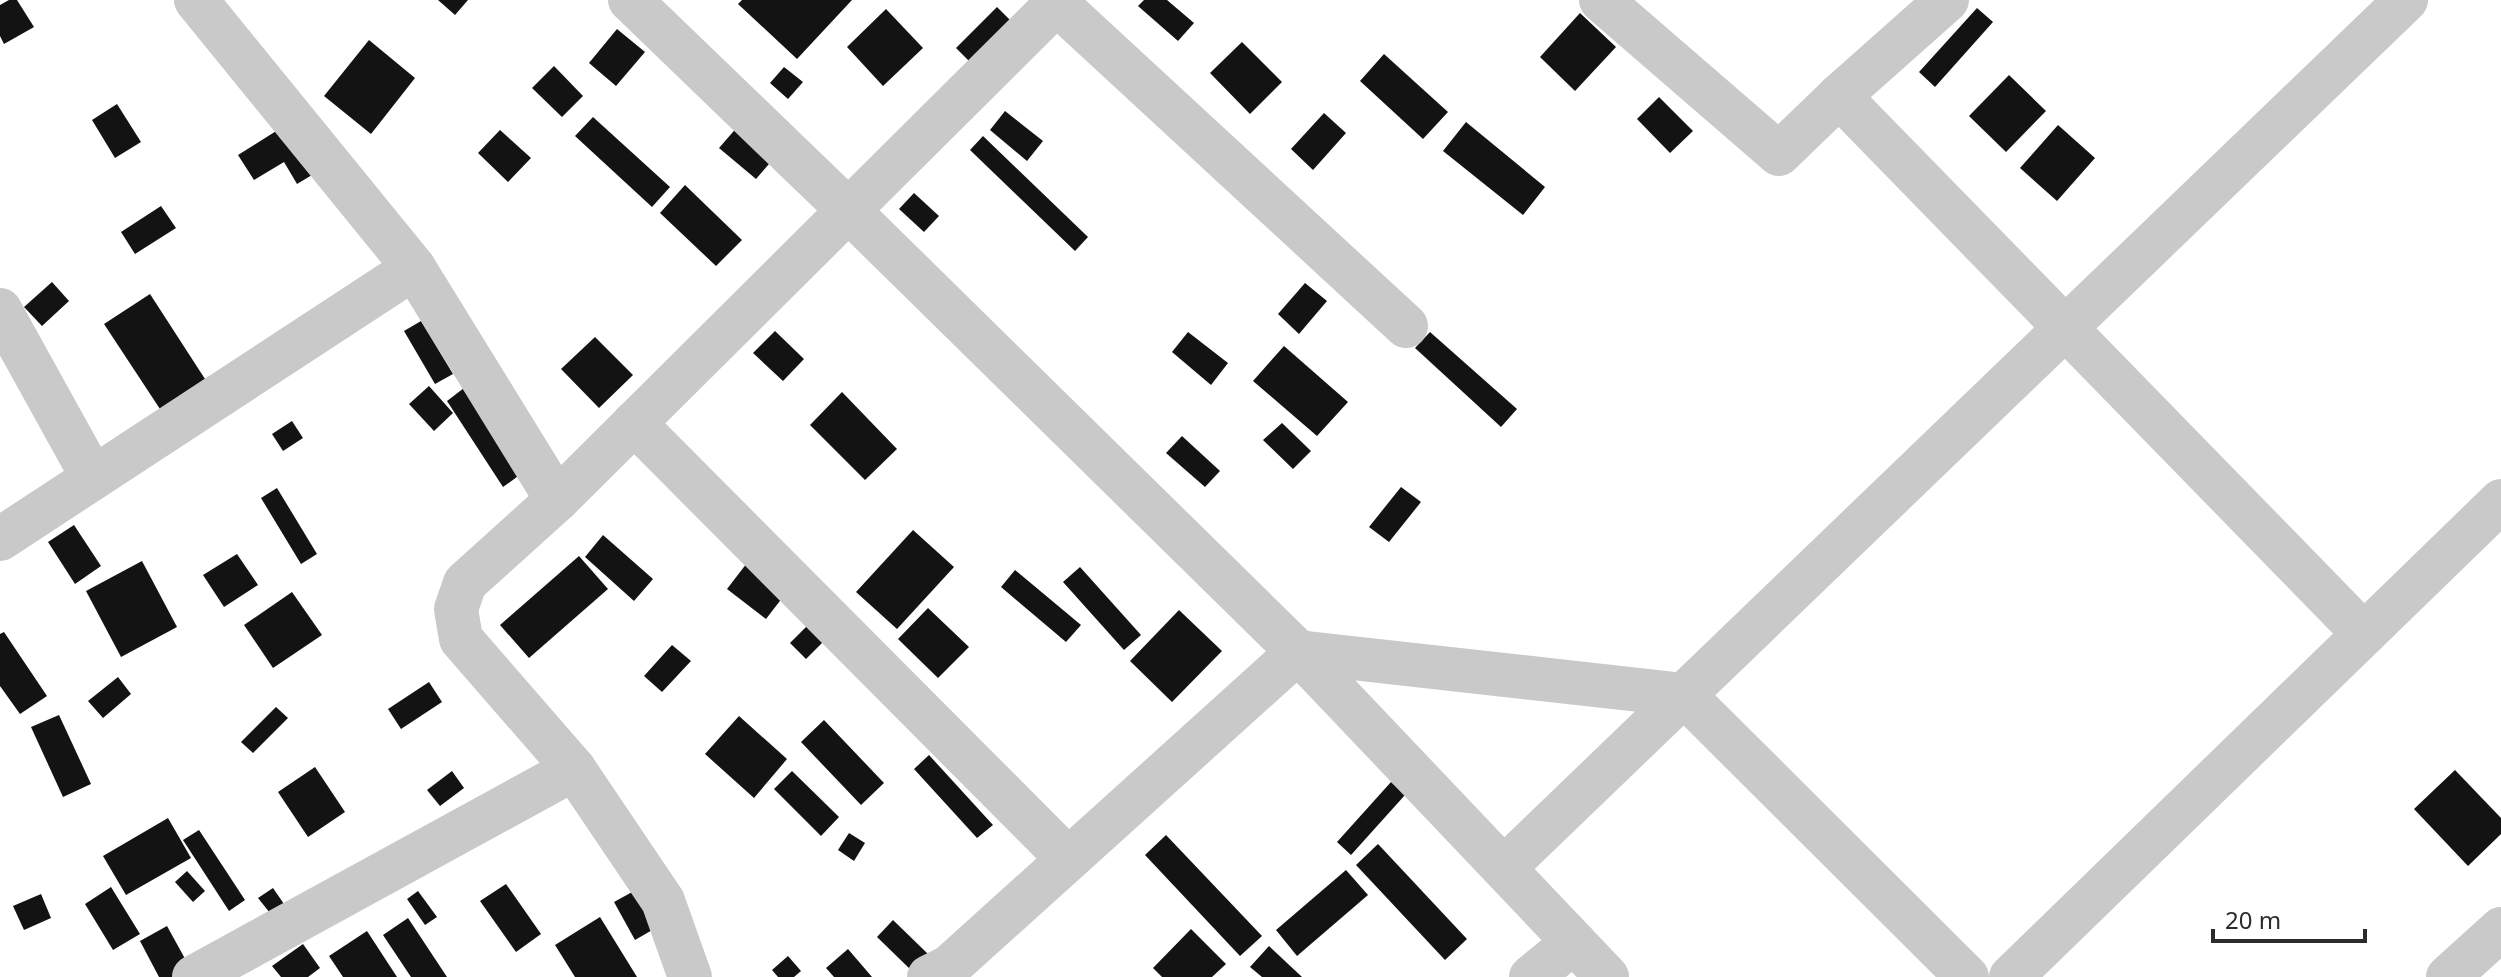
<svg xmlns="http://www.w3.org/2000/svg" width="2501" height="977" font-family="'Noto Sans',sans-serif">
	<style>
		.building { fill: #131313 }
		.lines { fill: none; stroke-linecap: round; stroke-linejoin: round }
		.minor { stroke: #c9c9c9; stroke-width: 44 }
	</style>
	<rect width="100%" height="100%" fill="#fff"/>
	<g class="building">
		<path d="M9 0H17L34 27 4 44 0 36V5Z"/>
		<path d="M438 0H468L455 15Z"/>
		<path d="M742 0H852L797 59 738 4Z"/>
		<path d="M1144 0H1167L1194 23 1178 41 1138 6Z"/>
		<path d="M997 7 1013 23 972 64 956 48Z"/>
		<path d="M1977 8 1993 22 1935 87 1919 72Z"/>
		<path d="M886 9 923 48 883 86 847 47Z"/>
		<path d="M1580 13 1616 47 1575 91 1540 57Z"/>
		<path d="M617 29 645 52 616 86 589 63Z"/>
		<path d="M369 40 415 78 371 134 324 96Z"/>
		<path d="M1242 42 1282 82 1250 114 1210 73Z"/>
		<path d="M1384 54 1448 112 1423 139 1360 81Z"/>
		<path d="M554 66 583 96 562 117 532 88Z"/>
		<path d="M784 67 803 82 788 99 770 83Z"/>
		<path d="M2009 75 2046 111 2006 152 1969 116Z"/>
		<path d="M1659 97 1693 131 1670 153 1637 119Z"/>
		<path d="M117 104 141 142 115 158 92 120Z"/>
		<path d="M1005 111 1043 141 1027 161 990 130Z"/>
		<path d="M1324 113 1346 133 1313 170 1291 149Z"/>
		<path d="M593 117 670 187 652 207 575 136Z"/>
		<path d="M292 121 322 169 297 184 284 162 254 180 238 155Z"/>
		<path d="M1466 122 1545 187 1523 215 1443 151Z"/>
		<path d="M739 125 776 156 756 179 719 148Z"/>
		<path d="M2058 125 2095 158 2057 201 2020 168Z"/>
		<path d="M500 130 531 158 508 182 478 153Z"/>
		<path d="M983 136 1088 237 1075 251 970 150Z"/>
		<path d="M685 185 742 240 716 266 660 213Z"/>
		<path d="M914 193 939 216 924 232 899 209Z"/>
		<path d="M161 206 176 228 135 254 121 232Z"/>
		<path d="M52 282 69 301 42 326 24 307Z"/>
		<path d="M1305 283 1327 301 1299 334 1278 314Z"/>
		<path d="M150 294 205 379 160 409 104 324Z"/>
		<path d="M421 321 453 374 435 384 404 331Z"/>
		<path d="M775 331 804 359 783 381 753 353Z"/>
		<path d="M1188 332 1228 363 1211 385 1172 352Z"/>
		<path d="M1430 332 1517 409 1501 427 1415 348Z"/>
		<path d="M595 337 633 375 599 408 561 369Z"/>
		<path d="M1284 346 1348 402 1317 436 1253 381Z"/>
		<path d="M429 386 453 413 434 431 409 404Z"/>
		<path d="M464 388 521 474 503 487 447 401Z"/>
		<path d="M842 392 897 449 865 480 810 425Z"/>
		<path d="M292 421 303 438 283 451 272 434Z"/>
		<path d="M1282 423 1311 451 1293 469 1263 440Z"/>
		<path d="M1182 436 1220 471 1205 487 1166 453Z"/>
		<path d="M1401 487 1421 502 1389 542 1369 527Z"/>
		<path d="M277 488 317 554 301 564 261 498Z"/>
		<path d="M74 525 101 566 75 584 48 542Z"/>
		<path d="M913 530 954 567 897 629 856 592Z"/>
		<path d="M603 535 653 579 634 601 585 557Z"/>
		<path d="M237 554 258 585 224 607 203 575Z"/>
		<path d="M579 556 608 589 529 658 500 625Z"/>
		<path d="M142 561 177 627 121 657 86 591Z"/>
		<path d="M747 563 786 593 766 619 727 589Z"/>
		<path d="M1080 567 1141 635 1124 650 1063 582Z"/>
		<path d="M1015 570 1081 625 1066 642 1001 587Z"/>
		<path d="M292 592 322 635 273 668 244 625Z"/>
		<path d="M928 608 969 647 938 678 898 639Z"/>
		<path d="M1179 610 1222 651 1172 702 1130 661Z"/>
		<path d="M812 621 828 637 806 659 790 643Z"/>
		<path d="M4 632 47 696 20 714 0 686V634Z"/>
		<path d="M672 645 691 661 662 692 644 676Z"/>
		<path d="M118 677 131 694 103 718 88 701Z"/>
		<path d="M429 682 442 702 401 729 388 709Z"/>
		<path d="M276 707 288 718 253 753 241 742Z"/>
		<path d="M59 715 91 784 63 797 31 727Z"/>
		<path d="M739 716 787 759 754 798 705 754Z"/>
		<path d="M824 720 884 783 861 805 801 742Z"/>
		<path d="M929 755 993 825 977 838 914 769Z"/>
		<path d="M315 767 345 812 308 837 278 792Z"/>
		<path d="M2455 770 2501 818V834L2468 866 2414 809Z"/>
		<path d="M452 771 464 788 440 806 427 790Z"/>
		<path d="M792 771 839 817 821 836 774 789Z"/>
		<path d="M1391 782 1405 795 1351 855 1337 842Z"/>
		<path d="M168 818 191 858 126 895 103 856Z"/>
		<path d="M199 830 245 900 229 911 183 840Z"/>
		<path d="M849 833 865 843 854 861 838 850Z"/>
		<path d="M1166 835 1262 936 1240 956 1145 855Z"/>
		<path d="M1378 844 1467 939 1445 960 1356 865Z"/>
		<path d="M1346 870 1368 895 1297 956 1276 930Z"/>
		<path d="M187 871 205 891 193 902 175 882Z"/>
		<path d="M506 884 541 934 516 952 480 901Z"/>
		<path d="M111 887 140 934 113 950 85 904Z"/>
		<path d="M273 888 284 904 270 913 258 898Z"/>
		<path d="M418 891 437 917 425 925 407 899Z"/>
		<path d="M634 891 654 929 635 940 614 902Z"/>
		<path d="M41 894 51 918 24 930 13 906Z"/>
		<path d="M600 917 637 977H575L555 945Z"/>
		<path d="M408 918 447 977H411L383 935Z"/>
		<path d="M893 920 928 954 912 971 877 937Z"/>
		<path d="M167 926 194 975 190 977H159L140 941Z"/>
		<path d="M1191 929 1226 964 1212 977H1162L1153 968Z"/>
		<path d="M367 931 397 977H343L329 956Z"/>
		<path d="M303 944 320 968 308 977H281L272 966Z"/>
		<path d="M1269 946 1302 977H1262L1250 967Z"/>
		<path d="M848 949 872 977H834L826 968Z"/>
		<path d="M788 956 801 971 794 977H778L772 970Z"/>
	</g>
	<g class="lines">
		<g class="minor">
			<path d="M196 0 414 268 557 500"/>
			<path d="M630 0 848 210 1298 652 1607 977"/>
			<path d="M1053 0 1406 326"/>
			<path d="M1601 0 1779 154 1839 96 1947 0"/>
			<path d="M1839 96 2364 634"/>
			<path d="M0 310 93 478"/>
			<path d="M634 423 1068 859"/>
			<path d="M0 539 414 268"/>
			<path d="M1504 868 2406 0"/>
			<path d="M194 977 574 769"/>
			<path d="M690 977 663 901 574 769 461 639 456 609 465 583 557 500 1060 0"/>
			<path d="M929 977 949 967 1298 652 1684 695 1967 977"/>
			<path d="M1531 977 1574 942"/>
			<path d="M2011 977 2501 501"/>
			<path d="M2448 977 2501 929"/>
		</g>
	</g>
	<path d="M2213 929v12h152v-12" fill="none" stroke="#2c2c2c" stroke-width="4"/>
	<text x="2225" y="929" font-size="24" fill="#2c2c2c" stroke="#ffffff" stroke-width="6" paint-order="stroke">20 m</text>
</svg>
